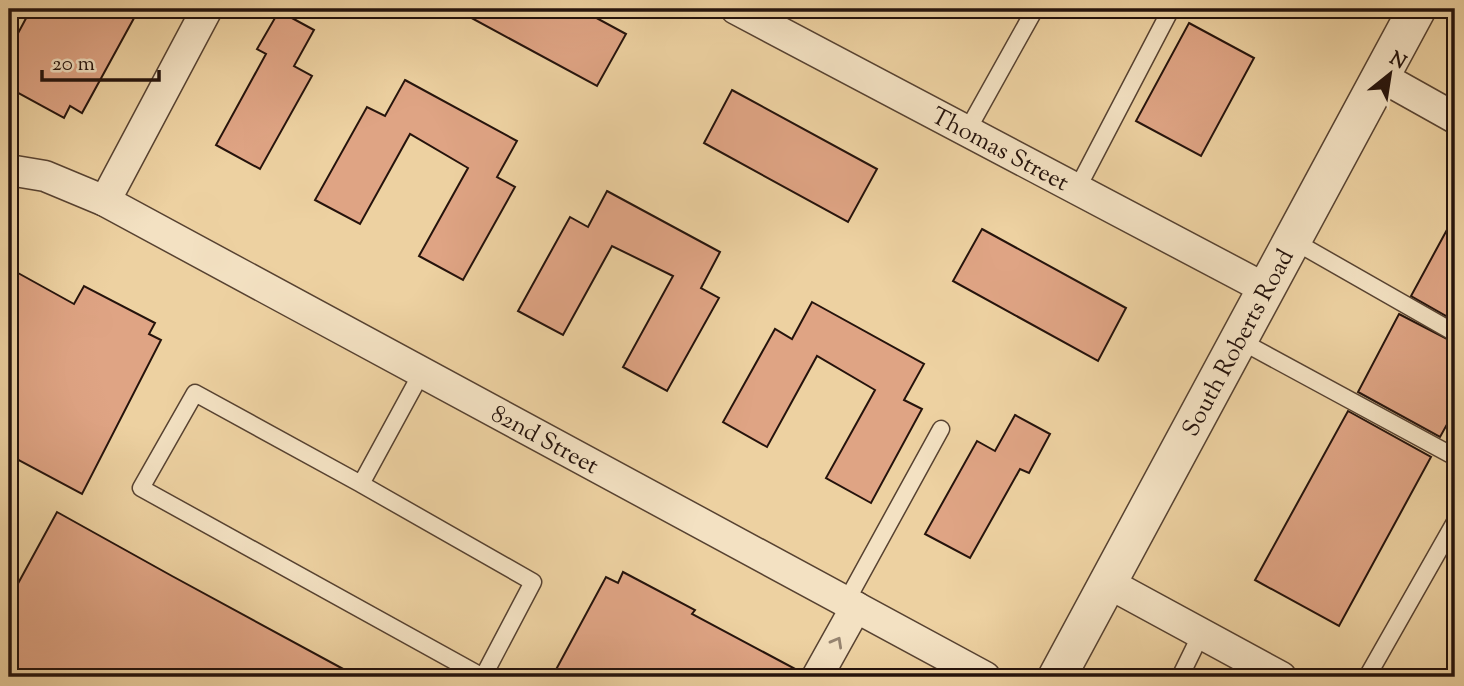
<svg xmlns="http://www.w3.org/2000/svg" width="1464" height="686" font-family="'Sorts Mill Goudy',serif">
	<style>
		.building { fill: #dfa484; stroke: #25130c; stroke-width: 2 }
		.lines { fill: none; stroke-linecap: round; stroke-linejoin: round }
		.service-casing { stroke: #574231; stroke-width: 19 }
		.minor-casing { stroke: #574231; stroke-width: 33 }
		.tertiary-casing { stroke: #574231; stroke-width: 40 }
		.service { stroke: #f3e1c2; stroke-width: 16 }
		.minor { stroke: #f3e1c2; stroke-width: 30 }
		.tertiary { stroke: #f3e1c2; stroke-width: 37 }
		.oneway { stroke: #968470 }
		.labels { text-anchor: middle; stroke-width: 5; stroke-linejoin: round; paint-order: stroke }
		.street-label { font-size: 24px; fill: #25130c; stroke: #f3e1c2 }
	</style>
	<rect width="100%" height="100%" fill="#edd1a1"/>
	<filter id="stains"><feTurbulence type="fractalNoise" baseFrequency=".00286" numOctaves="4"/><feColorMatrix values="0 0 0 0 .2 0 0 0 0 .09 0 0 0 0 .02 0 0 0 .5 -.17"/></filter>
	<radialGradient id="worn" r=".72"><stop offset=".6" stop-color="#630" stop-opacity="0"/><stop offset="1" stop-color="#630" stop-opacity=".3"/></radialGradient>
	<g class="building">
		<path d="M31 9H139L82 113 70 106 64 118 9 88V50Z"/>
		<path d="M455 9H580L626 34 597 86Z"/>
		<path d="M279 11 314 30 294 66 312 76 260 169 216 145 266 54 257 49Z"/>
		<path d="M1189 23 1254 58 1201 156 1136 121Z"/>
		<path d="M405 80 517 141 497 177 515 187 463 280 419 256 468 168 410 134 360 224 315 200 367 107 385 116Z"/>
		<path d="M732 90 877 169 848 222 704 143Z"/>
		<path d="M607 191 720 252 701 288 719 298 667 391 623 367 673 276 612 246 563 335 518 311 570 217 588 227Z"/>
		<path d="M1455 215V321L1411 296Z"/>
		<path d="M982 229 1126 308 1098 361 953 281Z"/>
		<path d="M9 268 74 304 84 286 155 323 149 334 161 340 82 494 9 455Z"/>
		<path d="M812 302 924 364 904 400 922 409 871 503 826 478 875 390 817 356 767 447 723 422 775 329 792 339Z"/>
		<path d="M1399 314 1455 343V410L1440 437 1358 392Z"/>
		<path d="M1348 411 1431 457 1339 626 1255 580Z"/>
		<path d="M1015 415 1050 434 1029 473 1020 469 970 558 925 534 977 441 995 451Z"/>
		<path d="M57 512 172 576 358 677H9V600Z"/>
		<path d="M623 572 695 610 692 614 801 672 800 677H552L606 577 618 583Z"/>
	</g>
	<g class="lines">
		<g class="service-casing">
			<g id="service">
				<path d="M967 131 1035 9"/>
				<path d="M1077 189 1171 9"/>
				<path d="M1292 240 1455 333"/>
				<path d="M1239 340 1455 457"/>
				<path d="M361 484 195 393 141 488 483 677 533 582 361 484 422 372"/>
				<path d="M846 602 941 429"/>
				<path d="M1180 677 1201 634"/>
				<path d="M1367 677 1455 522"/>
			</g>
		</g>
		<g class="minor-casing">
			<g id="minor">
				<path id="s1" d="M736 9 1266 289"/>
				<path d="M1380 76 1455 118"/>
				<path id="s2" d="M9 170 45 176 105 201 985 677"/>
				<path d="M105 201 207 9"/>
				<path d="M1108 583 1281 677"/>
				<path d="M817 677 856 607"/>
			</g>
		</g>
		<g class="tertiary-casing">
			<g id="tertiary">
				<path id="s3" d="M1057 677 1417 9"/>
			</g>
		</g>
		<use href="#service" class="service"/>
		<use href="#minor" class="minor"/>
		<use href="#tertiary" class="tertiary"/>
	</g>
	<defs><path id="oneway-chevron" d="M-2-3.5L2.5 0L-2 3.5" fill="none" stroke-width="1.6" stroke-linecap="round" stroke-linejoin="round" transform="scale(1.75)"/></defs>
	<use class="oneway" href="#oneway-chevron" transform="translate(837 642) rotate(-61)"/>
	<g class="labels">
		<g class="street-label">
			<text dy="8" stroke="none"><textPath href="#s1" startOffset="299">Thomas Street</textPath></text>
			<text dy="8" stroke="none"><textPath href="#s3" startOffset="380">South Roberts Road</textPath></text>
			<text dy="8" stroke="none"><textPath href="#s2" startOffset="602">82nd Street</textPath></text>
		</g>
	</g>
	<rect width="1464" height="686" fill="none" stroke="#edd1a1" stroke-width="35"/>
	<rect x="10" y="10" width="1443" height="665" fill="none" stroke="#25130c" stroke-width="3.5"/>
	<rect x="18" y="18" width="1429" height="651" fill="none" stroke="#25130c" stroke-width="2"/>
	<g transform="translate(1390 74) rotate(30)" stroke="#f3e1c2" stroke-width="5" paint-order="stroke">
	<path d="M0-5L12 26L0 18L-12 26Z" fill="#25130c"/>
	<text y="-10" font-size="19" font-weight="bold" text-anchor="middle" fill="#25130c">N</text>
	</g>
	<path d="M42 70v10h117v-10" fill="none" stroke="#25130c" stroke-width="3.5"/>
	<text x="52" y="70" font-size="21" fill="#25130c" stroke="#f3e1c2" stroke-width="5" paint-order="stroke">20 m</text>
	<rect width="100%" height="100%" filter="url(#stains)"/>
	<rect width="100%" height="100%" fill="url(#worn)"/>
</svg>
